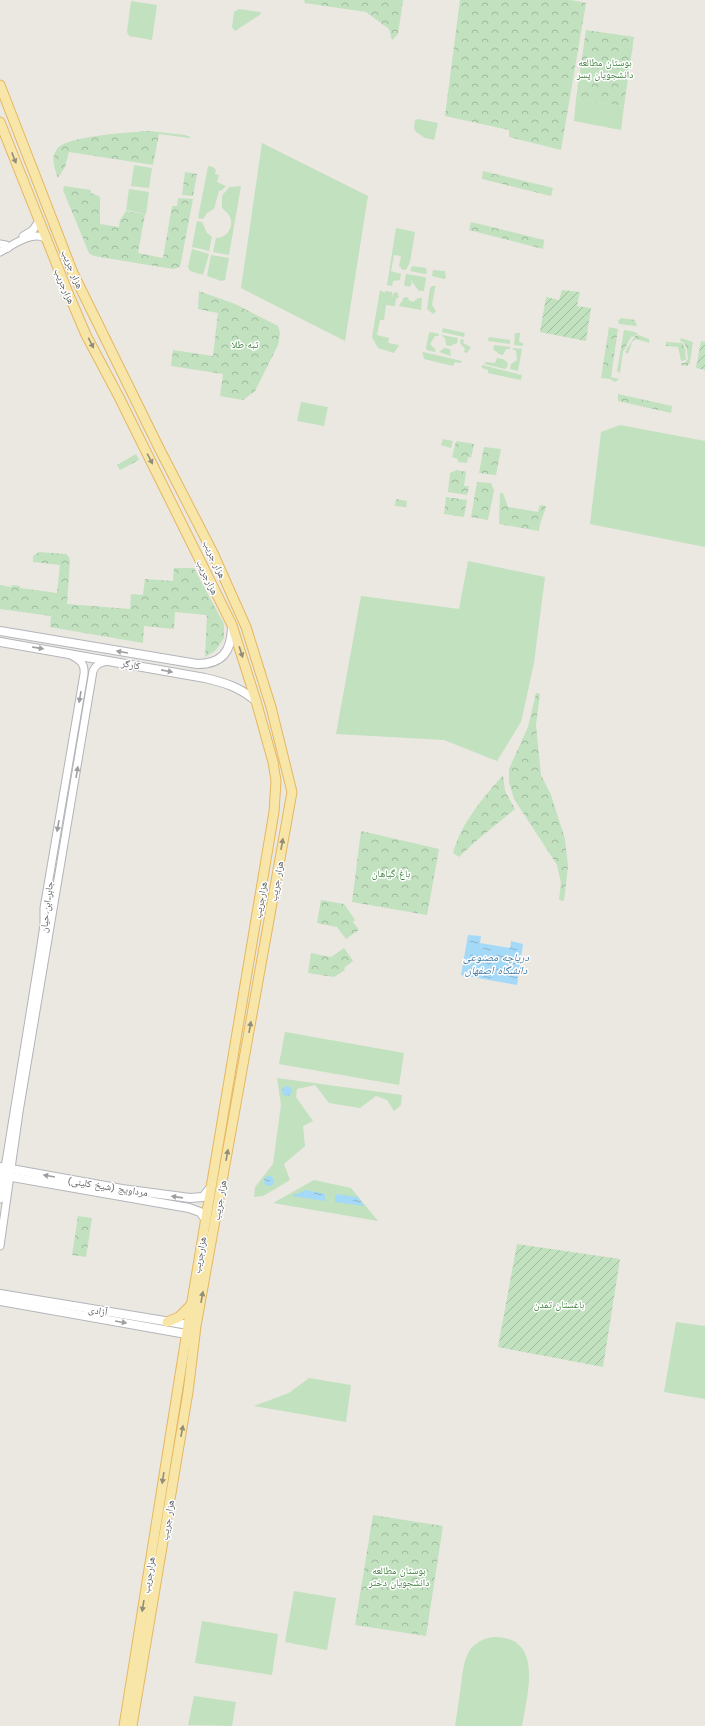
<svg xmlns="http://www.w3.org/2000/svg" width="705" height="1726" font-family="'Work Sans','Noto Naskh Arabic',sans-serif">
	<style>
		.grass { fill: #c1e1bf }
		.forest { fill: url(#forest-crowns) }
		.garden { fill: url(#garden-furrows) }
		.water { fill: url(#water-ripples) }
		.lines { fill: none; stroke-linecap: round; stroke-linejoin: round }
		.tertiary-casing { stroke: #b2b4b8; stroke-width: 9 }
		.secondary-casing { stroke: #b3b6bb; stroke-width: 10 }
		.primary-casing { stroke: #e5b760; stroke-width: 11 }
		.tertiary { stroke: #fff; stroke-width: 7 }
		.secondary { stroke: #fff; stroke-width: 8 }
		.primary { stroke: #f8e6a9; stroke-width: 9 }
		.oneway { fill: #918d7a }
		.oneway2 { fill: #9c9ea0 }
		.labels { text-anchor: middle; stroke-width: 3; stroke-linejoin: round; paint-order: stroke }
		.park-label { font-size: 10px; fill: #3c7f3a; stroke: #fff }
		.street-label { font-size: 10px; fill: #5a5d61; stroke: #fff }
		.water-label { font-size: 11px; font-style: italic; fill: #447ba7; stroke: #fff }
	</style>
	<defs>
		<pattern id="forest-crowns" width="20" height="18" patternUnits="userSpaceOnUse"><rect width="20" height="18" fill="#c1e1bf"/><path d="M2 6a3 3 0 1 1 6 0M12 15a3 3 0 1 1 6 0" fill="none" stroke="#a0ba9f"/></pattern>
		<pattern id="garden-furrows" width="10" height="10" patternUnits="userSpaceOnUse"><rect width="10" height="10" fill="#c1e1bf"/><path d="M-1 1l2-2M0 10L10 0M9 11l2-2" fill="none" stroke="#a0ba9f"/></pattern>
		<pattern id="water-ripples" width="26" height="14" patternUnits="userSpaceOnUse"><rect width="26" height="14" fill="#a5d9f8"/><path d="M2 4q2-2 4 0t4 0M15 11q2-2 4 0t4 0" fill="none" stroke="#89b3cc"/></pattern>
	</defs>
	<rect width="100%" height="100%" fill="#ebe8e1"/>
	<g class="grass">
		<path d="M131 1 157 5 152 40 129 36 127 32Z"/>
		<path d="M239 9 260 12 261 14 235 31 232 27 234 12Z"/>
		<path d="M576 99 624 106 621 130 574 121Z"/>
		<path d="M418 119 438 123 434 140 425 138 416 132 414 128 415 120Z"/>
		<path d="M262 143 368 196 345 341 241 288Z"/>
		<path d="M134 165 152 168 149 188 131 186Z"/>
		<path d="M208 166 213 167 216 170 215 174 219 175 217 182 226 186 222 190 219 191 214 209 207 213 203 219 198 218Z"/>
		<path d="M241 186 229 255 213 252 216 238C228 238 235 225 229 215 227 212 224 210 222 208V196L229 187Z"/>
		<path d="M129 189 149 192 146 214 126 210Z"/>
		<path d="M197 221 202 222 207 233 212 237 209 251 192 247Z"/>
		<path d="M396 228 415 232 410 262 406 270 401 269V267L399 266 401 256 394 255 391 271 401 274 400 280 393 281 392 286 387 285Z"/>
		<path d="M192 249 209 254 203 275 190 271 188 267Z"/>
		<path d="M211 255 229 258 225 280 221 281 207 276Z"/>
		<path d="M412 266 426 268 427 273 425 274 410 271Z"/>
		<path d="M433 270 445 271 446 278 444 279 432 276Z"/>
		<path d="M406 274 425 277 426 278 424 291H419L410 279 412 284 409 287 404 285Z"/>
		<path d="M432 286H436L435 288 432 305 436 311 433 314 427 309 430 288Z"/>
		<path d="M380 290 385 293V291L392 292V298L393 293 397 292 399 297 396 299 395 306 386 305 384 320H380L377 335 389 338 388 343 399 345 394 353 378 348 372 337Z"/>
		<path d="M407 297 410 301H412L413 302 418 298H422L421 310 399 306 401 302H402L403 298Z"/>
		<path d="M443 328 465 333 464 337 442 332Z"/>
		<path d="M431 332 439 334V336H435L430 344 436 350 435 352 427 350 426 348 429 333Z"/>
		<path d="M515 333H520L519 342 523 343V346L514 345Z"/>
		<path d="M442 335 458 338 457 343 450 346 446 345 445 338 442 336Z"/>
		<path d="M489 337 510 340V344L488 341Z"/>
		<path d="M461 339 464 340 463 343 471 347 467 353 464 352 465 349 460 343Z"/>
		<path d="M494 345 510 347V349H506L503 355 499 354 493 349Z"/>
		<path d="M444 348 450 349 451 356 439 352Z"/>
		<path d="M513 348 522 349 518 371 510 369 511 364 517 360 516 350H513Z"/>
		<path d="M422 351 423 352 462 361 461 363 455 362 453 366 424 359Z"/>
		<path d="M497 358 503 359 508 363 507 367 505 369 484 364 486 362 495 363Z"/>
		<path d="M482 365 522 375 521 380 488 373V370L482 368Z"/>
		<path d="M301 402 328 407 324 426 297 421Z"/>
		<path d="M620 425 705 441V547L590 524 601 432Z"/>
		<path d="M468 561 545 577 534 663 521 722 497 761 444 740 336 734 361 596 459 609Z"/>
		<path d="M285 1032 404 1053 399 1085 279 1064Z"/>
		<path d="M277 1078 402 1095 401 1105 394 1111 387 1100 376 1096 360 1108 329 1103 315 1085 297 1089 296 1097 313 1121 303 1126 305 1146 284 1164 290 1180 263 1196 254 1197 255 1187 273 1164 281 1105Z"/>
		<path d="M314 1180 351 1188 378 1221 273 1203Z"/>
		<path d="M676 1322 705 1326V1399L664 1392Z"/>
		<path d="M309 1378 351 1385 346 1422 254 1406 289 1393Z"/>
		<path d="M294 1591 336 1598 327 1650 285 1642Z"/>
		<path d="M202 1621 278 1634 272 1675 195 1663Z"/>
		<path d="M493 1637C545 1636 527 1695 522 1726H455C457 1713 459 1699 461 1686 464 1662 465 1642 493 1637Z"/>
		<path d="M194 1696 236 1702 232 1726 188 1725Z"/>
	</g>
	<g class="forest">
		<path d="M304 0H403L398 34 392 40 389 29 366 12 305 3Z"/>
		<path d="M460 0H570L586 3 561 150 509 137V130L445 116Z"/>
		<path d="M586 30 634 37 624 106 576 99Z"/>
		<path d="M149 131 185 135 191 137 189 138 159 134 153 165 69 152 65 167 58 178C55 169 50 158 57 149 66 136 133 132 149 131Z"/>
		<path d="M483 171 553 188 551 196 482 179Z"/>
		<path d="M185 172 197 174 193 196 182 195Z"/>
		<path d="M64 186 91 190V193L99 196 100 198V224L119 227 120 220 126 211 145 214 138 253 163 258 172 206H177L178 198 193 199 180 267 173 269 94 256 89 253 63 190Z"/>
		<path d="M471 222 544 240 543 249 469 230Z"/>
		<path d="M199 291 235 304 278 326 280 333 278 345 255 391 243 400 220 396 223 374 171 366 173 350 213 356 218 313 198 309Z"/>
		<path d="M621 318 635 320 637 326 619 324 618 321Z"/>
		<path d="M609 327 618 329 611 377 619 379 615 382 610 379 601 378Z"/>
		<path d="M624 330 635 332 638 334 631 337 623 352 620 373 617 371Z"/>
		<path d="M638 335 649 339V343L636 339 632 342 628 354 625 352 635 336Z"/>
		<path d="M681 338 693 342 690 363 687 366 681 365V363H685L688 359C687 352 688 344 680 341Z"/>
		<path d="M666 342 682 343 685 348 686 360 681 361 678 347 666 346Z"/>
		<path d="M618 394 672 406 671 413 618 401Z"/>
		<path d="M443 439 453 441 451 448 441 445Z"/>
		<path d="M456 441 474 444 471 458 468 457 467 463 458 462V459L452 457Z"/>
		<path d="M484 447 501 449 496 475 479 473Z"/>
		<path d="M136 454 139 460 120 470 117 465Z"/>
		<path d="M457 470 466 472 464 486H469L467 495 448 492 450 473Z"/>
		<path d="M477 482 491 483 494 490 488 520 471 517Z"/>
		<path d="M500 493H503L508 507 538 512 540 505 546 506C544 515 540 521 539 531L499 524Z"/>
		<path d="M446 497 467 500 464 517 444 514Z"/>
		<path d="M396 499 407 501 406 507 395 506Z"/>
		<path d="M39 552 66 554 69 557 70 561 67 604 130 609 131 594 143 595 145 579 173 581 174 568H194L224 624V638L216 650 205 657 207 615 175 612 174 629 144 626 143 643 50 627 51 616 0 609V585L11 587 12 585 20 586V588L57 593 60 565 33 562V556Z"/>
		<path d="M536 693 540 694 536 725 541 775 551 795 565 839 568 866 564 901 559 900 561 883 557 865 514 799 509 782V769L528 727Z"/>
		<path d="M503 775 505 791 515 809 476 841 459 857 453 853C462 822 482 799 503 775Z"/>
		<path d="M361 831 439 849 427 915 352 902Z"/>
		<path d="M321 900 344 904 355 920 353 922 359 930 346 939 337 927 317 923Z"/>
		<path d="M344 948 353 961 344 968 345 970 334 977 308 973 311 953 331 957Z"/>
		<path d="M78 1216 92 1218 86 1257 72 1255Z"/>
		<path d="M373 1515 443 1526 426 1636 355 1625Z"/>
	</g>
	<g class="garden">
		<path d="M562 290 580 292 577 306 591 308 586 341 540 332 546 297 559 300Z"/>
		<path d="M701 341 705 342V370L696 368Z"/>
		<path d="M517 1244 620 1259 603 1367 498 1347Z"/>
	</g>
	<g class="water">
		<path d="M468 935 481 936 480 943 510 948 511 941 523 944 517 985 461 975Z"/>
		<circle cx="287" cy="1091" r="5"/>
		<circle cx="269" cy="1181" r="5"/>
		<path d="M306 1190 325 1194V1201L292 1196Z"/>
		<path d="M335 1194 358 1197 364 1206 335 1202Z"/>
	</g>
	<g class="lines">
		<g class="tertiary-casing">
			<g id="tertiary">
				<path d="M23 236 33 230 39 221"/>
				<path d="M0 244 6 245 8 248"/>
				<path d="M0 252C13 245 31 231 45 238"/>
				<path d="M0 1199 39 958 44 925V908L84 674C85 663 80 660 71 655"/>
				<path d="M0 1246 19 1112 93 671C96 664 101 662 108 661"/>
			</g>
		</g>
		<g class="secondary-casing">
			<g id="secondary">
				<path d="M0 631 197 664C222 664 231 652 232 628"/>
				<path d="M0 642 205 678C226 683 239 687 256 701"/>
				<path d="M0 1167 122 1189 190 1198 203 1197 211 1187"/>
				<path d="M0 1175 189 1208 200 1212 206 1220"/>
				<path d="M0 1294 195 1326"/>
				<path d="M0 1301 192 1335"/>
			</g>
		</g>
		<g class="primary-casing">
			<g id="primary">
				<path d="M0 85 73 273 159 448 213 553 246 627 271 707 292 792 196 1326 188 1392 132 1726"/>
				<path d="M0 122 66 288 86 335 119 397 232 625 256 701 273 762 276 781 274 812 188 1325 124 1726"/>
				<path d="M167 1322 179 1317 191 1305"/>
			</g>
		</g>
		<use href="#tertiary" class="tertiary"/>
		<use href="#secondary" class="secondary"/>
		<use href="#primary" class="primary"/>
	</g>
	<defs><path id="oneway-solid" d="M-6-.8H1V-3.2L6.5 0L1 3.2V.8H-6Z"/></defs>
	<g class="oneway">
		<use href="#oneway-solid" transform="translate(14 158) rotate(69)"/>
		<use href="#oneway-solid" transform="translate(91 343) rotate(63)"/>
		<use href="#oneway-solid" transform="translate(150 459) rotate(63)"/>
		<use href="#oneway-solid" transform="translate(241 652) rotate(72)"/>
		<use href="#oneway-solid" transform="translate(282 844) rotate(-80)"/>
		<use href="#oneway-solid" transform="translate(250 1027) rotate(-80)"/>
		<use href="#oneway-solid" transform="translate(227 1155) rotate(-80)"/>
		<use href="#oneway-solid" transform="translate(202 1297) rotate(-80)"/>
		<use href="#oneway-solid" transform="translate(182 1431) rotate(-79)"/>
		<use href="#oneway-solid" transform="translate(163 1478) rotate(99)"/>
		<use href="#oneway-solid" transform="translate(143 1606) rotate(99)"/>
	</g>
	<g class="oneway2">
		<use href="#oneway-solid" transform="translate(38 648) rotate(9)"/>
		<use href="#oneway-solid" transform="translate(122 652) rotate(-170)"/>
		<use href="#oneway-solid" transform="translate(167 671) rotate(11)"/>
		<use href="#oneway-solid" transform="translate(80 697) rotate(100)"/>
		<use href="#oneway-solid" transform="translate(77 772) rotate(-81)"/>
		<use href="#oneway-solid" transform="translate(58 826) rotate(100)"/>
		<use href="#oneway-solid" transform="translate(49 1176) rotate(-170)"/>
		<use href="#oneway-solid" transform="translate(177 1197) rotate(-172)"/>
		<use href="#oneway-solid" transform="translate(121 1322) rotate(10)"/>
	</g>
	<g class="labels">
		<g class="park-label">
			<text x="605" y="66">بوستان مطالعه<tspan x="605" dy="12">دانشجویان پسر</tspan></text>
			<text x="245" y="348">تبه طلا</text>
			<text x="391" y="877">باغ گیاهان</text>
			<text x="559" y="1308">باغستان تمدن</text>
			<text x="399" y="1574">بوستان مطالعه<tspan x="399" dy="12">دانشجویان دختر</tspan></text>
		</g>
		<g class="street-label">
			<text transform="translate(73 269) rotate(67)" y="4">هزار جریب</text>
			<text transform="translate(65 286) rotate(67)" y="4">هزارجریب</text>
			<text transform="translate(215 559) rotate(65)" y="4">هزار جریب</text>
			<text transform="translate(208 577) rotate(64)" y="4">هزارجریب</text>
			<text transform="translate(131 664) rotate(10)" y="4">کارگر</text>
			<text transform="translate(276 881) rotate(-80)" y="4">هزار جریب</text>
			<text transform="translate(260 900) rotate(-80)" y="4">هزارجریب</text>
			<text transform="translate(46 907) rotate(-83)" y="4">جابر ابن حیان</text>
			<text transform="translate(108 1186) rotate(9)" y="4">مرداویج (شیخ کلینی)</text>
			<text transform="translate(219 1200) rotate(-80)" y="4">هزار جریب</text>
			<text transform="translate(199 1255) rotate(-80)" y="4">هزارجریب</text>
			<text transform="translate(98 1310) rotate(9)" y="4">آزادی</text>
			<text transform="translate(167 1520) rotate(-81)" y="4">هزار جریب</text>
			<text transform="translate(148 1575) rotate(-81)" y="4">هزارجریب</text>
		</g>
		<g class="water-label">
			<text x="496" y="961">دریاچه مصنوعی<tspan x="496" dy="13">دانشگاه اصفهان</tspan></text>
		</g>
	</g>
</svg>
